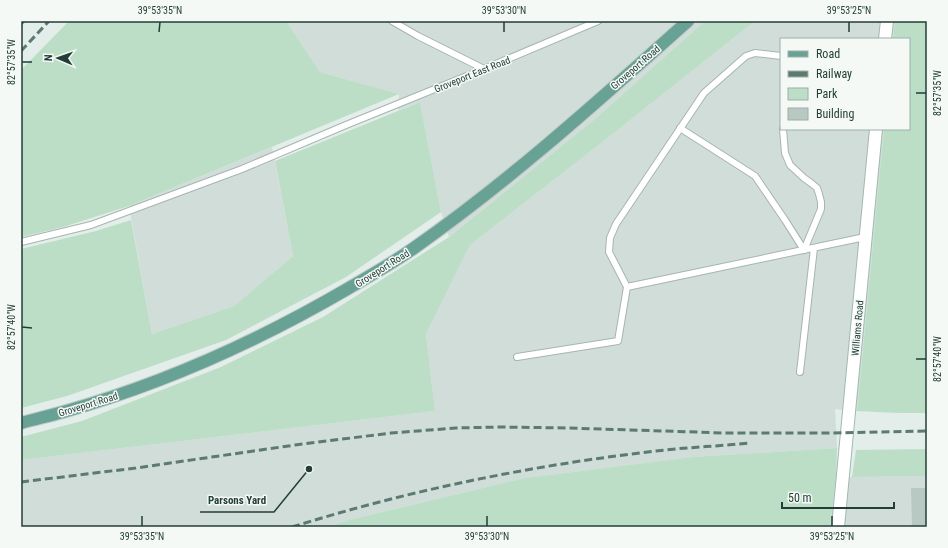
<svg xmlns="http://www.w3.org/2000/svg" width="948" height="548" font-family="'Roboto Condensed',sans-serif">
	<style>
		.built { fill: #d1ddd8 }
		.green { fill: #bcdec6 }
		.building { fill: #b8c8c2 }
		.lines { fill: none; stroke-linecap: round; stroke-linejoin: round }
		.service-casing { stroke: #a6b5b0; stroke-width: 8 }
		.secondary-casing { stroke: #a1b9b1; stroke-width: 14 }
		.primary-casing { stroke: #c1c9c7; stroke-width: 14 }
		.service { stroke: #fff; stroke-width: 6 }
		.secondary { stroke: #fff; stroke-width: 12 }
		.primary { stroke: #68a294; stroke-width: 12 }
		.rail { stroke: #5d7a72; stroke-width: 3; stroke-dasharray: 8 4; stroke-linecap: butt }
		.ticks { fill: none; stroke: #233e37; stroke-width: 1.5 }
		.labels { text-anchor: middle; stroke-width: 3; stroke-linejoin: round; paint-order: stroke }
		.street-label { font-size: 10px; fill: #233e37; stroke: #f4f9f6 }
		.leader { fill: none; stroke: #233e37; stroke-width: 1.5 }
		.callout-dot { fill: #233e37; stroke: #f4f9f6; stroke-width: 1.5 }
		.callout-label { font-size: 11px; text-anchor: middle; font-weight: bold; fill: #233e37; stroke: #f4f9f6; stroke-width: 3; stroke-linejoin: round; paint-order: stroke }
		.neatline { fill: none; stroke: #233e37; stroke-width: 1.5 }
		.ticks-label { font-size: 10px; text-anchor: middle; fill: #233e37 }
	</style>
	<rect width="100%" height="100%" fill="#e3ede9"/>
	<g class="built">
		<path d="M286 21H705L595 119 449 237 441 212 420 102 398 110 399 94 320 72Z"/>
		<path d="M755 21H895L893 39H781V129H884L857 411 835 409 837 448 692 457 525 478 353 519 328 527H21V460L435 411 426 334 470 245 605 140Z"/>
		<path d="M272 147 293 256 234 306 152 334 129 206Z"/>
		<path d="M927 476V527H830L836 477Z"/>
	</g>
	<g class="green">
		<path d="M69 21H286L320 72 399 94 129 206 63 227 21 237V70Z"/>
		<path d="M705 21H755L605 140 470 245 426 334 435 411 21 460V437L82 421 221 367 323 317 449 237 595 119Z"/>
		<path d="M895 21H927V413H899L857 411 884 129H909V39H893Z"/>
		<path d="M420 102 441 212 346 277 226 340 67 396 21 408V249L96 231 131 220 152 334 234 306 293 256 275 161Z"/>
		<path d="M837 448 836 477 830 527H328L353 519 525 478 692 457Z"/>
		<path d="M927 449V476L852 477 856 450Z"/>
	</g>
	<path class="building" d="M911 488H927V527H912Z"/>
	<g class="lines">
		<g class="service-casing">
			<g id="service">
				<path d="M392 21 418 36 484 69"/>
				<path d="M680 128 755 176 785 220 804 250"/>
				<path d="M783 129 785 153 790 165 804 178 811 183 817 188 819 194 821 202V209L804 250"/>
				<path d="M21 242 91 225 242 169 346 125 484 69 598 21"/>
				<path d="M627 287 609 252 610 238 616 224 704 93 746 56 755 53 781 56"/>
				<path d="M517 357 618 341 627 287 865 237"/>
				<path d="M800 372 814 248"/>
			</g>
		</g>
		<g class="secondary-casing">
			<g id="secondary">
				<path d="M885 39 887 21"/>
				<path d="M838 527 876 129"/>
			</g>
		</g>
		<g class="primary-casing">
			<path id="primary" d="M21 423C35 419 49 416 63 412 163 384 260 340 349 288 371 275 393 263 414 248 511 180 599 100 688 21"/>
		</g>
		<use href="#service" class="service"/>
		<use href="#secondary" class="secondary"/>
		<use href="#primary" class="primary"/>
		<g class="rail">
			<path d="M21 24 24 21"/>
			<path d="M21 51 49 21"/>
			<path d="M21 482 136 468 295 445 391 433 456 428 500 427 568 428 725 433H833L927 431"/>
			<path d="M292 527C413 489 539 464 665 450 693 447 721 446 749 443"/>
		</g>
	</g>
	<path class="ticks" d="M159 32 160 22M504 32V22M849 32V22M22 62H32M916 93H926M22 327 32 328M916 359H926M142 526V516M487 526V516M832 526V516"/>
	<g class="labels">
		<g class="street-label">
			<text transform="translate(635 67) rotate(-41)" y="4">Groveport Road</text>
			<text transform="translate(472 74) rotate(-22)" y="4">Groveport East Road</text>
			<text transform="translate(382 268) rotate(-32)" y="4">Groveport Road</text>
			<text transform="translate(857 328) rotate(-85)" y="4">Williams Road</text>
			<text transform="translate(88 404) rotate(-17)" y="4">Groveport Road</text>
		</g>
	</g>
	<path class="leader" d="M309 469L274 512H200"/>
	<circle class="callout-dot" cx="309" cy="469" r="4"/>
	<g class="callout-label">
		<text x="237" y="504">Parsons Yard</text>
	</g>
	<rect width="948" height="548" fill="none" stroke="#f4f9f6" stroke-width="44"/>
	<rect x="780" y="38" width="130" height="92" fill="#f4f9f6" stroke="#a0aeaa"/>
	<rect x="788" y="51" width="20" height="6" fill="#68a294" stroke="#a0aeaa"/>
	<text x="816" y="58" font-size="12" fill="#233e37">Road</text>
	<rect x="788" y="71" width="20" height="6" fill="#5d7a72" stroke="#a0aeaa"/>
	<text x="816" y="78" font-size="12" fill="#233e37">Railway</text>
	<rect x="788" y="88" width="20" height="12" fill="#bcdec6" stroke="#a0aeaa"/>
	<text x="816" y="98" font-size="12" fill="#233e37">Park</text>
	<rect x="788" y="108" width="20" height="12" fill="#b8c8c2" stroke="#a0aeaa"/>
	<text x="816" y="118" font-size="12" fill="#233e37">Building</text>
	<g transform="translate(58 58) rotate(272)" stroke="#f4f9f6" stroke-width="3" paint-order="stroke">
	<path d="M0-3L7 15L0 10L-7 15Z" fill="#233e37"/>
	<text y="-6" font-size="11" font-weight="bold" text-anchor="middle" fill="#233e37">N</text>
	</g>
	<path d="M782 502v6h112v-6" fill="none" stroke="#233e37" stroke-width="2"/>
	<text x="788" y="502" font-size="12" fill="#233e37" stroke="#f4f9f6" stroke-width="3" paint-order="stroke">50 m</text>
	<rect x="22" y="22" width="904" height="504" class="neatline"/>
	<g class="ticks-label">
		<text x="160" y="14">39°53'35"N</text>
		<text x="504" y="14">39°53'30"N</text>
		<text x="849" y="14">39°53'25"N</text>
		<text transform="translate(11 62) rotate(-90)" y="4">82°57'35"W</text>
		<text transform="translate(937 93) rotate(-90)" y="4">82°57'35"W</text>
		<text transform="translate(11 327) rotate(-90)" y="4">82°57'40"W</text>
		<text transform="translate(937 359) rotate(-90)" y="4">82°57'40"W</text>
		<text x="142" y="540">39°53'35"N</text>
		<text x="487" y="540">39°53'30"N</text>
		<text x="832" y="540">39°53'25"N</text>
	</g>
</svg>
